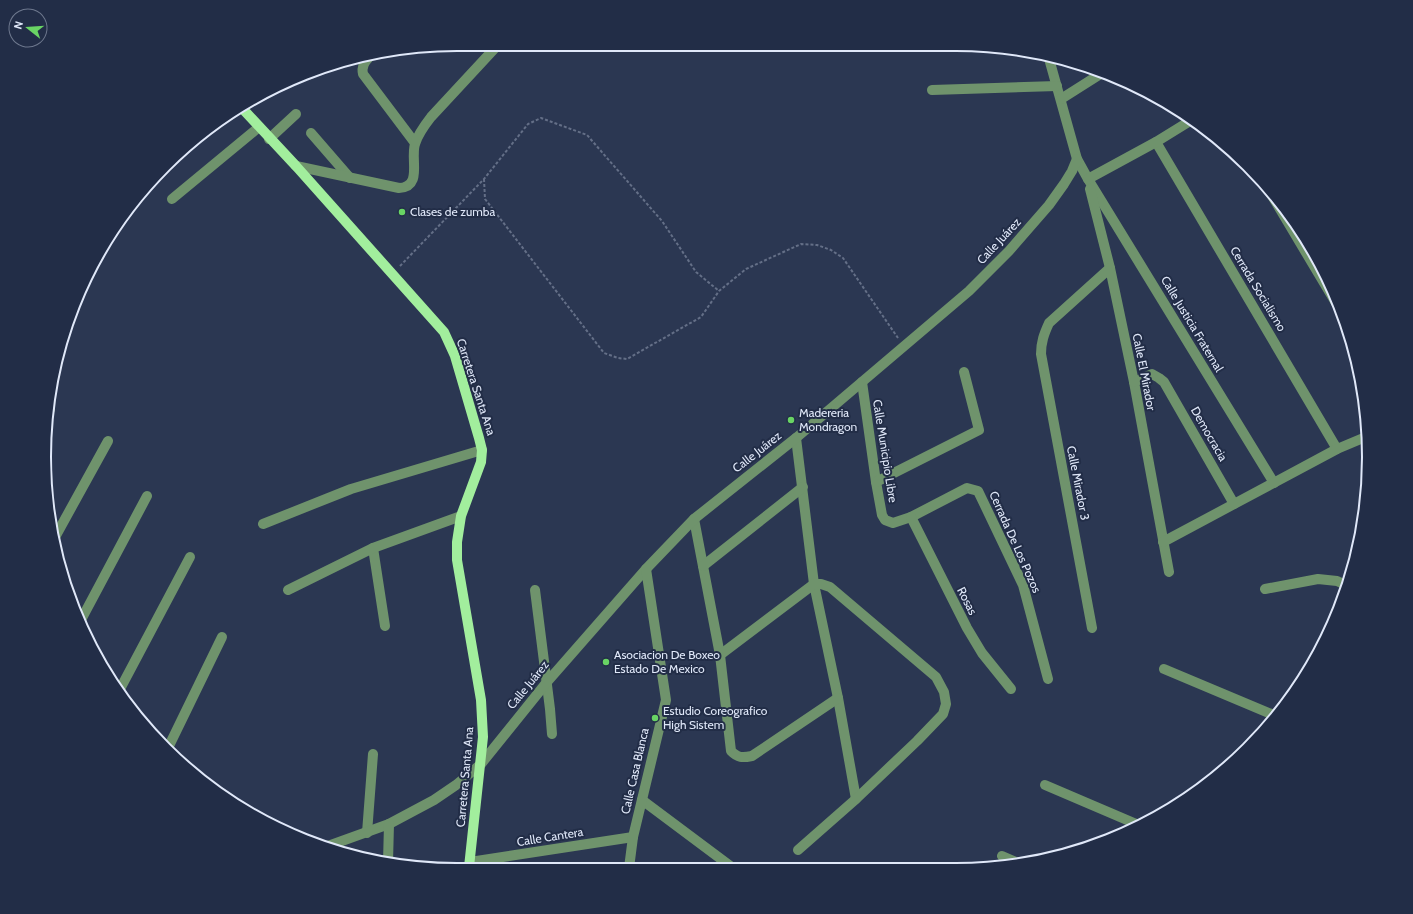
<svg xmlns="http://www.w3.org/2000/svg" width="1413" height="914" font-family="Cabin,sans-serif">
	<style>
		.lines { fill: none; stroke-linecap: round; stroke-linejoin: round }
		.path { stroke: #646f87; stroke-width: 2; stroke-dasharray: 3 2; stroke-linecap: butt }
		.minor { stroke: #6f936c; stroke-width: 10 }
		.major { stroke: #a2ee9d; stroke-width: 10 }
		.poi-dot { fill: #69d464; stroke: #222d47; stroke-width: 1.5 }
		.labels { text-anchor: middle; stroke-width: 4; stroke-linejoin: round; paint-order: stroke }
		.poi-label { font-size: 12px; fill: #e0e8f9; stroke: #222d47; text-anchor: start }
		.street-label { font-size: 12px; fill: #e0e8f9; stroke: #222d47 }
		.rim { fill: none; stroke: #e0e8f9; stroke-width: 2 }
	</style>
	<rect width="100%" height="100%" fill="#2b3752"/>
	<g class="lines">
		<g class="path">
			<path d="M484 179 485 199 604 353 618 358 627 359 701 317 719 291 746 269 801 244 817 245 831 250 843 258 898 338"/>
			<path d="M400 266 484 179 528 124 541 118 587 135 662 221 696 272 719 291"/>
		</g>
		<g class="minor">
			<path d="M371 55C366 61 361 65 363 74L415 143"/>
			<path d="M1048 55 1077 159 1088 179 1274 483"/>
			<path d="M932 90 1057 86"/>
			<path d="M1061 99 1102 73"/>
			<path d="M311 133 350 178"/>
			<path d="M269 139 296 114"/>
			<path d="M1156 142 1337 449"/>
			<path d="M296 166 399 188C423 187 410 159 415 144 418 134 424 126 431 117L495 48"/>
			<path d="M1088 179 1156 142 1190 121"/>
			<path d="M1090 189 1110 268 1134 382 1169 572"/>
			<path d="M1268 189 1339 308"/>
			<path d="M172 199 259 127"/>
			<path d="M862 382 876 482 882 515 885 520 893 523 911 517 967 488 978 491 1023 585 1048 679"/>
			<path d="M1134 382 1152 374 1159 378 1164 382 1234 504"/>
			<path d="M49 411 50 409"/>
			<path d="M796 438 814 584 838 698 856 799"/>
			<path d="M876 482 979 430 964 372"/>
			<path d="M911 517 967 628 982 653 1011 689"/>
			<path d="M694 519 720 655 731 751C738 758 742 758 752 756L838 698"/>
			<path d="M263 524 351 489 482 450"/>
			<path d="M54 539 108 441"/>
			<path d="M1163 542 1337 449 1368 436"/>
			<path d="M373 548 385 626"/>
			<path d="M703 566 803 487"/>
			<path d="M1265 589 1318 579 1337 581 1348 586"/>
			<path d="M288 590 373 548 461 516"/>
			<path d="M535 590 550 709 552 734"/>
			<path d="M81 620 147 496"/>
			<path d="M1092 628 1041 354C1041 342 1044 334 1049 323L1110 268"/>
			<path d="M720 655 814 584H821L830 587 936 677 944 692 946 704 943 714 917 741 856 799 798 850"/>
			<path d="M1164 669 1276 716"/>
			<path d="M119 691 190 557"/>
			<path d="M167 750 222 637"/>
			<path d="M1045 785 1141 826"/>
			<path d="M642 800 733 868"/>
			<path d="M367 833 373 754"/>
			<path d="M328 846 389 824 434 800 456 785 481 764 547 682 646 569 694 519 796 438 969 291 1009 251 1049 205 1064 184 1072 171 1077 159"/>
			<path d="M1002 856 1018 863"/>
			<path d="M388 862 389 824"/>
			<path d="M470 862 633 837"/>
			<path d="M629 868 633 837 666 700 646 569"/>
		</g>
		<path class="major" d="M241 107 296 166 444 332 455 356 479 438 482 450 481 462 461 516 457 542V560L481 700 483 737 469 867"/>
	</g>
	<g class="poi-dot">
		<circle cx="402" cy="212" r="4"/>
		<circle cx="791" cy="420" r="4"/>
		<circle cx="606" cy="662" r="4"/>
		<circle cx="655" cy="718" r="4"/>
	</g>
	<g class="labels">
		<g class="poi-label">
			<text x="410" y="216">Clases de zumba</text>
			<text x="799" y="417">Madereria<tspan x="799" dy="14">Mondragon</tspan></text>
			<text x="614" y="659">Asociacion De Boxeo<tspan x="614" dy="14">Estado De Mexico</tspan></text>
			<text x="663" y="715">Estudio Coreografico<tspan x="663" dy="14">High Sistem</tspan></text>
		</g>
		<g class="street-label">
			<text transform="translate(999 241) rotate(-47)" y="4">Calle Juárez</text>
			<text transform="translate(1258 289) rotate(59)" y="4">Cerrada Socialismo</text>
			<text transform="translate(1192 324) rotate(59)" y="4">Calle Justicia Fraternal</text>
			<text transform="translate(1144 372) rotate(79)" y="4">Calle El Mirador</text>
			<text transform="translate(476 387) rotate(72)" y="4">Carretera Santa Ana</text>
			<text transform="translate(1209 434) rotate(60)" y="4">Democracia</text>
			<text transform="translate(885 451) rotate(81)" y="4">Calle Municipio Libre</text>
			<text transform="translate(757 452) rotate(-38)" y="4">Calle Juárez</text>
			<text transform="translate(1078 483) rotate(79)" y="4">Calle Mirador 3</text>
			<text transform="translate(1015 542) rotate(66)" y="4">Cerrada De Los Pozos</text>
			<text transform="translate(967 601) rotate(63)" y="4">Rosas</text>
			<text transform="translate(528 685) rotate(-51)" y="4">Calle Juárez</text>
			<text transform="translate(635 771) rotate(-77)" y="4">Calle Casa Blanca</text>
			<text transform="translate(465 777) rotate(-85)" y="4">Carretera Santa Ana</text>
			<text transform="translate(550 837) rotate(-9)" y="4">Calle Cantera</text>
		</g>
	</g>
	<path d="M0 0H1413V914H0ZM457 51H956A406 406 0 0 1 1362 457V457A406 406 0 0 1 956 863H457A406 406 0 0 1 51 457V457A406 406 0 0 1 457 51Z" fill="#222d47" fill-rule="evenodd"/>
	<path class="rim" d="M457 51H956A406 406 0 0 1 1362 457V457A406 406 0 0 1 956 863H457A406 406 0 0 1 51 457V457A406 406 0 0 1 457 51Z"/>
	<g transform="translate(28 28) rotate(287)"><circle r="19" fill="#222d47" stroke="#6e788e"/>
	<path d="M0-3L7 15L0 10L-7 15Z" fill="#69d464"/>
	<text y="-6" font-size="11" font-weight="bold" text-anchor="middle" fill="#e0e8f9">N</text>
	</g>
</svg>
